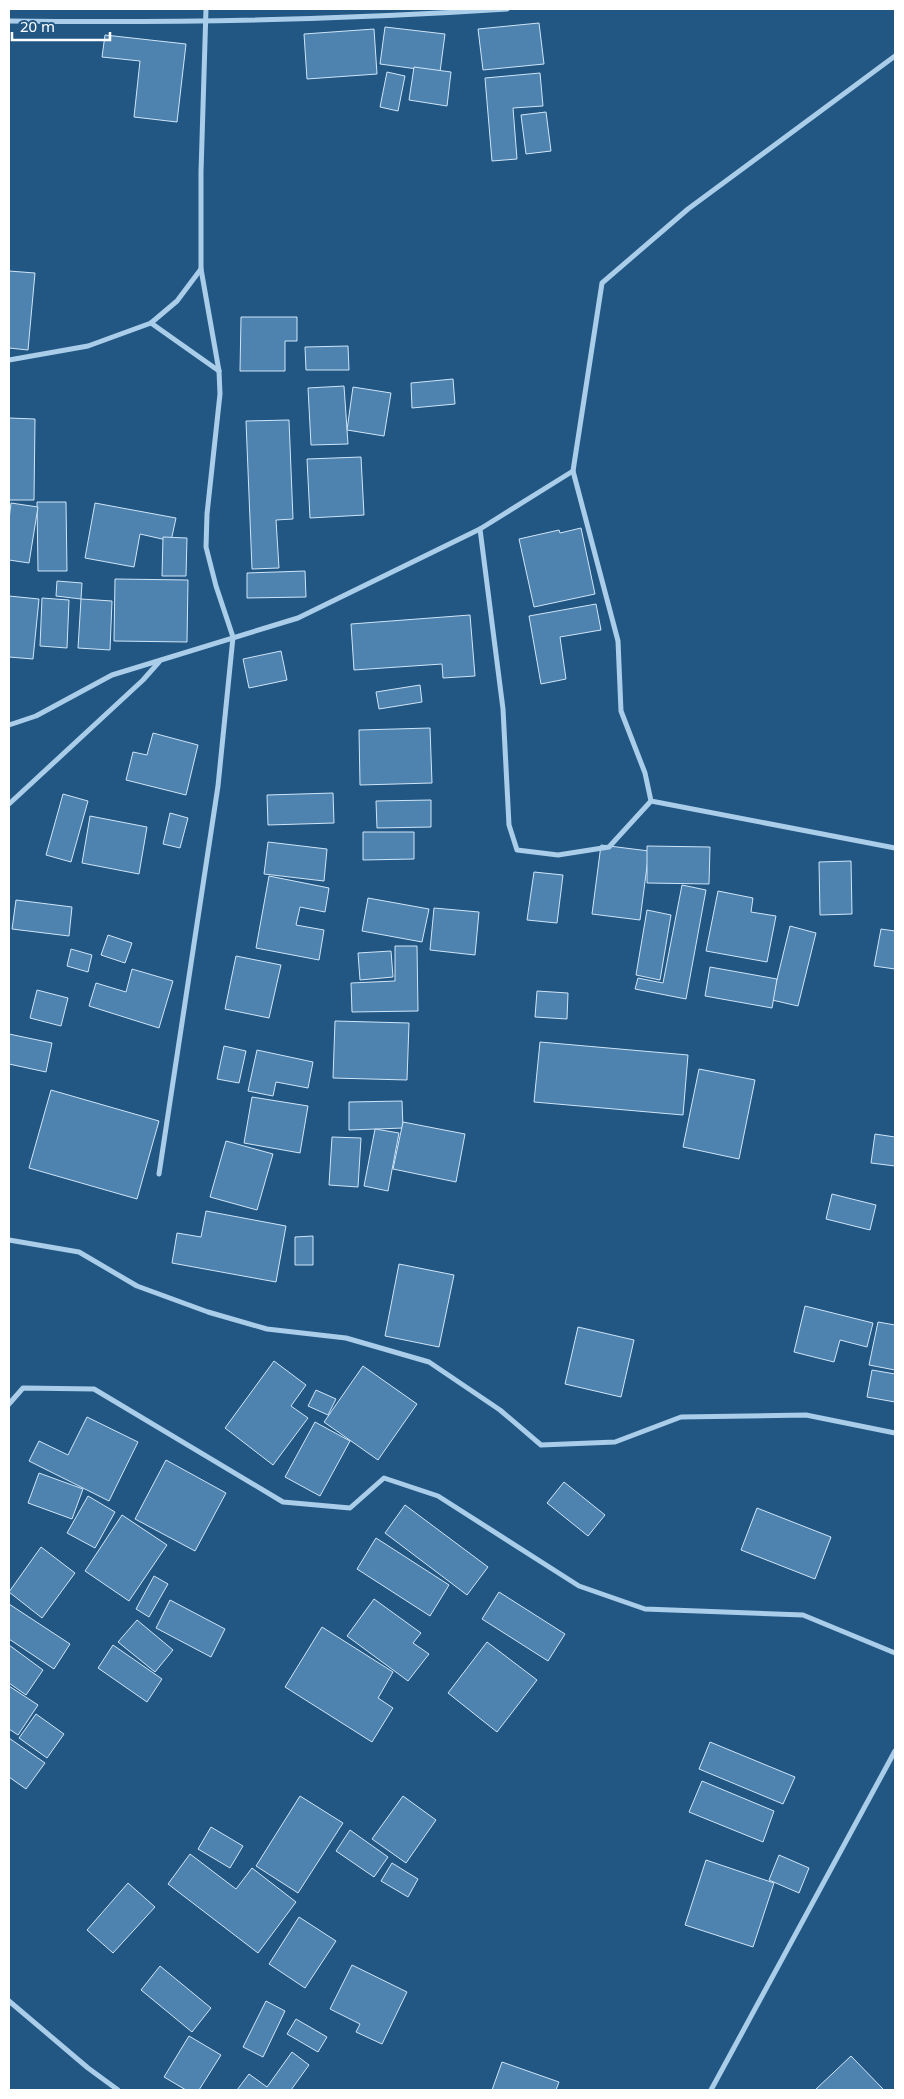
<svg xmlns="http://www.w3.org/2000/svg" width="904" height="2099" font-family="'Noto Sans',sans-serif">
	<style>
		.building { fill: #4f83af; stroke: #cfe5f7 }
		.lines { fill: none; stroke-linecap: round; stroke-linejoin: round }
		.street { stroke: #aacde9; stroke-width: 5 }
	</style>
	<rect width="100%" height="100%" fill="#225784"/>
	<g class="building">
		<path d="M539 23 544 64 483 70 478 29Z"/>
		<path d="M385 27 445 34 440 72 380 64Z"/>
		<path d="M374 29 377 74 307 79 304 34Z"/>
		<path d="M105 35 186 44 177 122 134 117 140 61 102 57Z"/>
		<path d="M414 67 451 72 447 106 409 100Z"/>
		<path d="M387 72 405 76 398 111 380 107Z"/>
		<path d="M540 73 543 106 513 108 517 159 492 161 485 78Z"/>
		<path d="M546 112 551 151 526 154 521 115Z"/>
		<path d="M9 271 35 273 28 350 9 348Z"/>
		<path d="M241 317H297V341H285V371H240Z"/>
		<path d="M348 346 349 370H306L305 347Z"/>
		<path d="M453 379 455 404 412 408 411 383Z"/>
		<path d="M344 386 348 444 311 445 308 388Z"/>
		<path d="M353 387 391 393 384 436 347 430Z"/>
		<path d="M9 418 35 419 34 500H9Z"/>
		<path d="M289 420 293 519 276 520 279 568 252 569 246 421Z"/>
		<path d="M361 457 364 515 310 518 307 459Z"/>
		<path d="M37 502H66L67 571H38Z"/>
		<path d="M11 503 38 507 29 563 9 560V520Z"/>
		<path d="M95 503 176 518 171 541 140 534 134 567 85 558Z"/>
		<path d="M581 528 595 594 534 607 519 539 559 530 560 533Z"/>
		<path d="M163 537 187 538 186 576H162Z"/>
		<path d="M305 571 306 597 247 598V573Z"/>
		<path d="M115 579 188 580 187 642 114 641Z"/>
		<path d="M57 581 82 583 81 599 56 596Z"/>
		<path d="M9 596 39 599 33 659 9 657Z"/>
		<path d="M42 598 69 600 67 648 40 646Z"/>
		<path d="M81 599 112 601 110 650 78 648Z"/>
		<path d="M596 604 601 630 560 637 566 679 541 684 529 616Z"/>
		<path d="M470 615 475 676 443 678 442 664 354 670 351 624Z"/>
		<path d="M281 651 287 680 249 688 243 659Z"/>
		<path d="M420 685 422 702 379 709 376 692Z"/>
		<path d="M430 728 432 783 360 785 359 730Z"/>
		<path d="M153 733 198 745 186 795 126 780 133 752 147 755Z"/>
		<path d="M333 793 334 823 268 825 267 795Z"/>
		<path d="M63 794 88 801 71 862 46 855Z"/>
		<path d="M431 800V827L377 828 376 801Z"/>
		<path d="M170 813 188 818 180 848 163 844Z"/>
		<path d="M90 816 147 827 139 874 82 863Z"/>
		<path d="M363 832H414V859L363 860Z"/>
		<path d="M268 842 327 849 324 881 264 874Z"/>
		<path d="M601 845 649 851 640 920 592 914Z"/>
		<path d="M647 846 710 847 709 884 647 883Z"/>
		<path d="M851 861 852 914 820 915 819 862Z"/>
		<path d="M534 872 563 875 557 923 527 920Z"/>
		<path d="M269 876 329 888 325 912 300 907 296 925 324 930 319 960 256 948Z"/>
		<path d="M682 885 706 890 686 999 635 989 638 978 663 983Z"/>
		<path d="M718 891 753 898 751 912 776 916 767 962 706 951Z"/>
		<path d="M368 898 429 909 422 942 362 931Z"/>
		<path d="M16 900 72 907 69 936 12 929Z"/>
		<path d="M434 908 479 912 475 955 430 950Z"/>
		<path d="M647 910 671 915 660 980 636 975Z"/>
		<path d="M790 926 816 933 798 1006 772 1000Z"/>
		<path d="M881 929 895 931V969L874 966Z"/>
		<path d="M108 935 132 943 125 963 101 955Z"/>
		<path d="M395 946H417L418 1011 352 1012 351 983 395 981Z"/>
		<path d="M71 949 92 955 88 972 67 966Z"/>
		<path d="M391 951 393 977 360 980 358 953Z"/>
		<path d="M236 956 281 965 269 1018 225 1009Z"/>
		<path d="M710 967 777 979 772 1008 705 996Z"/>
		<path d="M132 969 173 981 159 1028 89 1006 96 983 126 992Z"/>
		<path d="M37 990 68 998 61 1026 30 1018Z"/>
		<path d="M537 991 568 993 567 1019 535 1017Z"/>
		<path d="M335 1021 409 1023 407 1080 333 1078Z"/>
		<path d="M9 1034 52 1043 46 1072 9 1064Z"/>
		<path d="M540 1042 688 1055 683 1115 534 1102Z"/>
		<path d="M224 1046 246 1051 239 1083 217 1079Z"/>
		<path d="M257 1050 313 1062 308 1088 276 1082 273 1096 248 1091Z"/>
		<path d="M699 1069 755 1080 739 1159 683 1147Z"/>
		<path d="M51 1090 159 1121 137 1199 29 1168Z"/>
		<path d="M252 1097 308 1106 300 1153 244 1143Z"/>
		<path d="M402 1101 403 1128 349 1130V1102Z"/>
		<path d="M403 1122 465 1134 456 1182 393 1169Z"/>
		<path d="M375 1129 399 1133 388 1191 364 1186Z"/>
		<path d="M875 1134 895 1137V1166L871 1163Z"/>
		<path d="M332 1137 361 1138 358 1187 329 1185Z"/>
		<path d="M226 1141 273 1154 257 1210 210 1197Z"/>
		<path d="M832 1194 876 1205 870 1230 826 1219Z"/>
		<path d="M206 1211 286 1226 276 1282 172 1263 177 1233 201 1237Z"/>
		<path d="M313 1236V1265H295V1237Z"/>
		<path d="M399 1264 454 1275 439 1347 385 1336Z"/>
		<path d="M805 1306 873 1323 867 1347 840 1340 834 1362 794 1352Z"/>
		<path d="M878 1322 895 1325V1370L869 1365Z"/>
		<path d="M578 1327 634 1340 621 1397 565 1384Z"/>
		<path d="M274 1361 306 1385 291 1406 308 1418 273 1465 225 1428Z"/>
		<path d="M363 1366 417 1404 378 1460 324 1422Z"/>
		<path d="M872 1370 895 1374V1402L867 1397Z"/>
		<path d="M316 1390 336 1399 328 1415 308 1406Z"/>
		<path d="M87 1417 138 1442 109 1501 29 1461 39 1441 68 1455Z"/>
		<path d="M315 1422 350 1441 320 1496 285 1477Z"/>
		<path d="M166 1460 226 1493 195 1551 135 1519Z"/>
		<path d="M39 1473 83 1489 72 1519 28 1503Z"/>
		<path d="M564 1482 605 1515 588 1536 547 1503Z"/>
		<path d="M88 1496 115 1512 95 1548 67 1533Z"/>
		<path d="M405 1505 488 1567 467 1595 385 1533Z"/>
		<path d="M757 1508 831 1537 815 1579 741 1550Z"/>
		<path d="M122 1515 167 1545 129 1601 85 1571Z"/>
		<path d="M376 1538 449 1585 430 1616 357 1569Z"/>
		<path d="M41 1547 75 1573 42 1618 9 1592Z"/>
		<path d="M154 1576 168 1584 149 1617 136 1609Z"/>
		<path d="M499 1592 565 1634 548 1661 482 1619Z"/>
		<path d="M374 1599 421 1633 413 1643 429 1654 408 1681 347 1636Z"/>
		<path d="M170 1600 225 1629 211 1657 156 1628Z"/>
		<path d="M9 1604 70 1644 54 1669 9 1639Z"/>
		<path d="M137 1620 173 1650 155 1672 118 1642Z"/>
		<path d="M322 1627 393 1672 378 1698 393 1708 372 1742 285 1687Z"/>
		<path d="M487 1642 537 1680 497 1732 448 1693Z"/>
		<path d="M9 1645 43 1670 26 1695 9 1683Z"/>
		<path d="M113 1645 162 1679 147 1702 98 1668Z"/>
		<path d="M9 1686 38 1705 18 1735 9 1729Z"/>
		<path d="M36 1714 64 1734 47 1758 19 1738Z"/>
		<path d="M9 1738 45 1763 26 1789 9 1777Z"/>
		<path d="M710 1742 795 1777 783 1804 699 1769Z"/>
		<path d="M702 1781 774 1811 763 1842 689 1812Z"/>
		<path d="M300 1796 343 1823 298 1893 256 1866Z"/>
		<path d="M403 1796 436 1820 406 1863 372 1839Z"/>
		<path d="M211 1827 243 1846 230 1868 198 1849Z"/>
		<path d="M350 1830 388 1857 374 1877 336 1851Z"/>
		<path d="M190 1854 236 1889 252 1868 296 1902 258 1953 168 1884Z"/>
		<path d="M779 1855 809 1868 799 1893 769 1880Z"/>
		<path d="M706 1860 774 1883 753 1947 685 1925Z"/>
		<path d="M392 1863 418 1879 408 1897 381 1881Z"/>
		<path d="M128 1883 155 1907 113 1953 87 1930Z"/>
		<path d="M299 1917 336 1941 305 1988 269 1964Z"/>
		<path d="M352 1965 407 1992 382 2044 356 2032 360 2024 330 2009Z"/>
		<path d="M160 1966 211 2008 192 2032 141 1990Z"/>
		<path d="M266 2001 285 2011 263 2057 243 2047Z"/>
		<path d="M296 2019 327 2037 318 2052 287 2034Z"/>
		<path d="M189 2036 221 2055 199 2090H186L164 2077Z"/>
		<path d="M292 2052 309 2065 291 2090H237L249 2074 267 2087Z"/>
		<path d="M851 2056 884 2090H815Z"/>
		<path d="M502 2062 559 2082 556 2090H492Z"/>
	</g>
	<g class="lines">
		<g class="street">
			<path d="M9 21C175 23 341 20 507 9"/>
			<path d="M151 323 219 371"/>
			<path d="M9 360 88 346 151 323 177 301 201 269"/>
			<path d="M573 471 618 641 621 711 645 773 651 801 895 848"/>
			<path d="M480 529 503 709 509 825 517 850 558 855 609 847 651 801"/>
			<path d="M9 725 36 716 112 675 298 618 480 529 573 471 602 283 688 209 895 56"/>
			<path d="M9 804 143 680 159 662"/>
			<path d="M159 1174 218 786 233 637 216 586 206 547 207 514 220 394 219 371 201 269V172L206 9"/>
			<path d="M9 1240 79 1252 137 1286 208 1312 267 1329 346 1338 429 1362 500 1410 541 1445 615 1442 681 1417 806 1415 895 1433"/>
			<path d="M9 1404 23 1388 94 1389 283 1502 350 1508 384 1478 438 1496 579 1586 645 1609 803 1615 895 1653"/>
			<path d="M9 2001 88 2068 118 2090"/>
			<path d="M711 2090 895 1751"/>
		</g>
	</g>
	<rect width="904" height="2099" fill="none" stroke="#ffffff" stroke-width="20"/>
	<path d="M12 32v8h98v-8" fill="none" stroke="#ffffff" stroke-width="2.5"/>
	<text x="20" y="32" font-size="15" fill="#ffffff" stroke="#225784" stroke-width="4" paint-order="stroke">20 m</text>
</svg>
